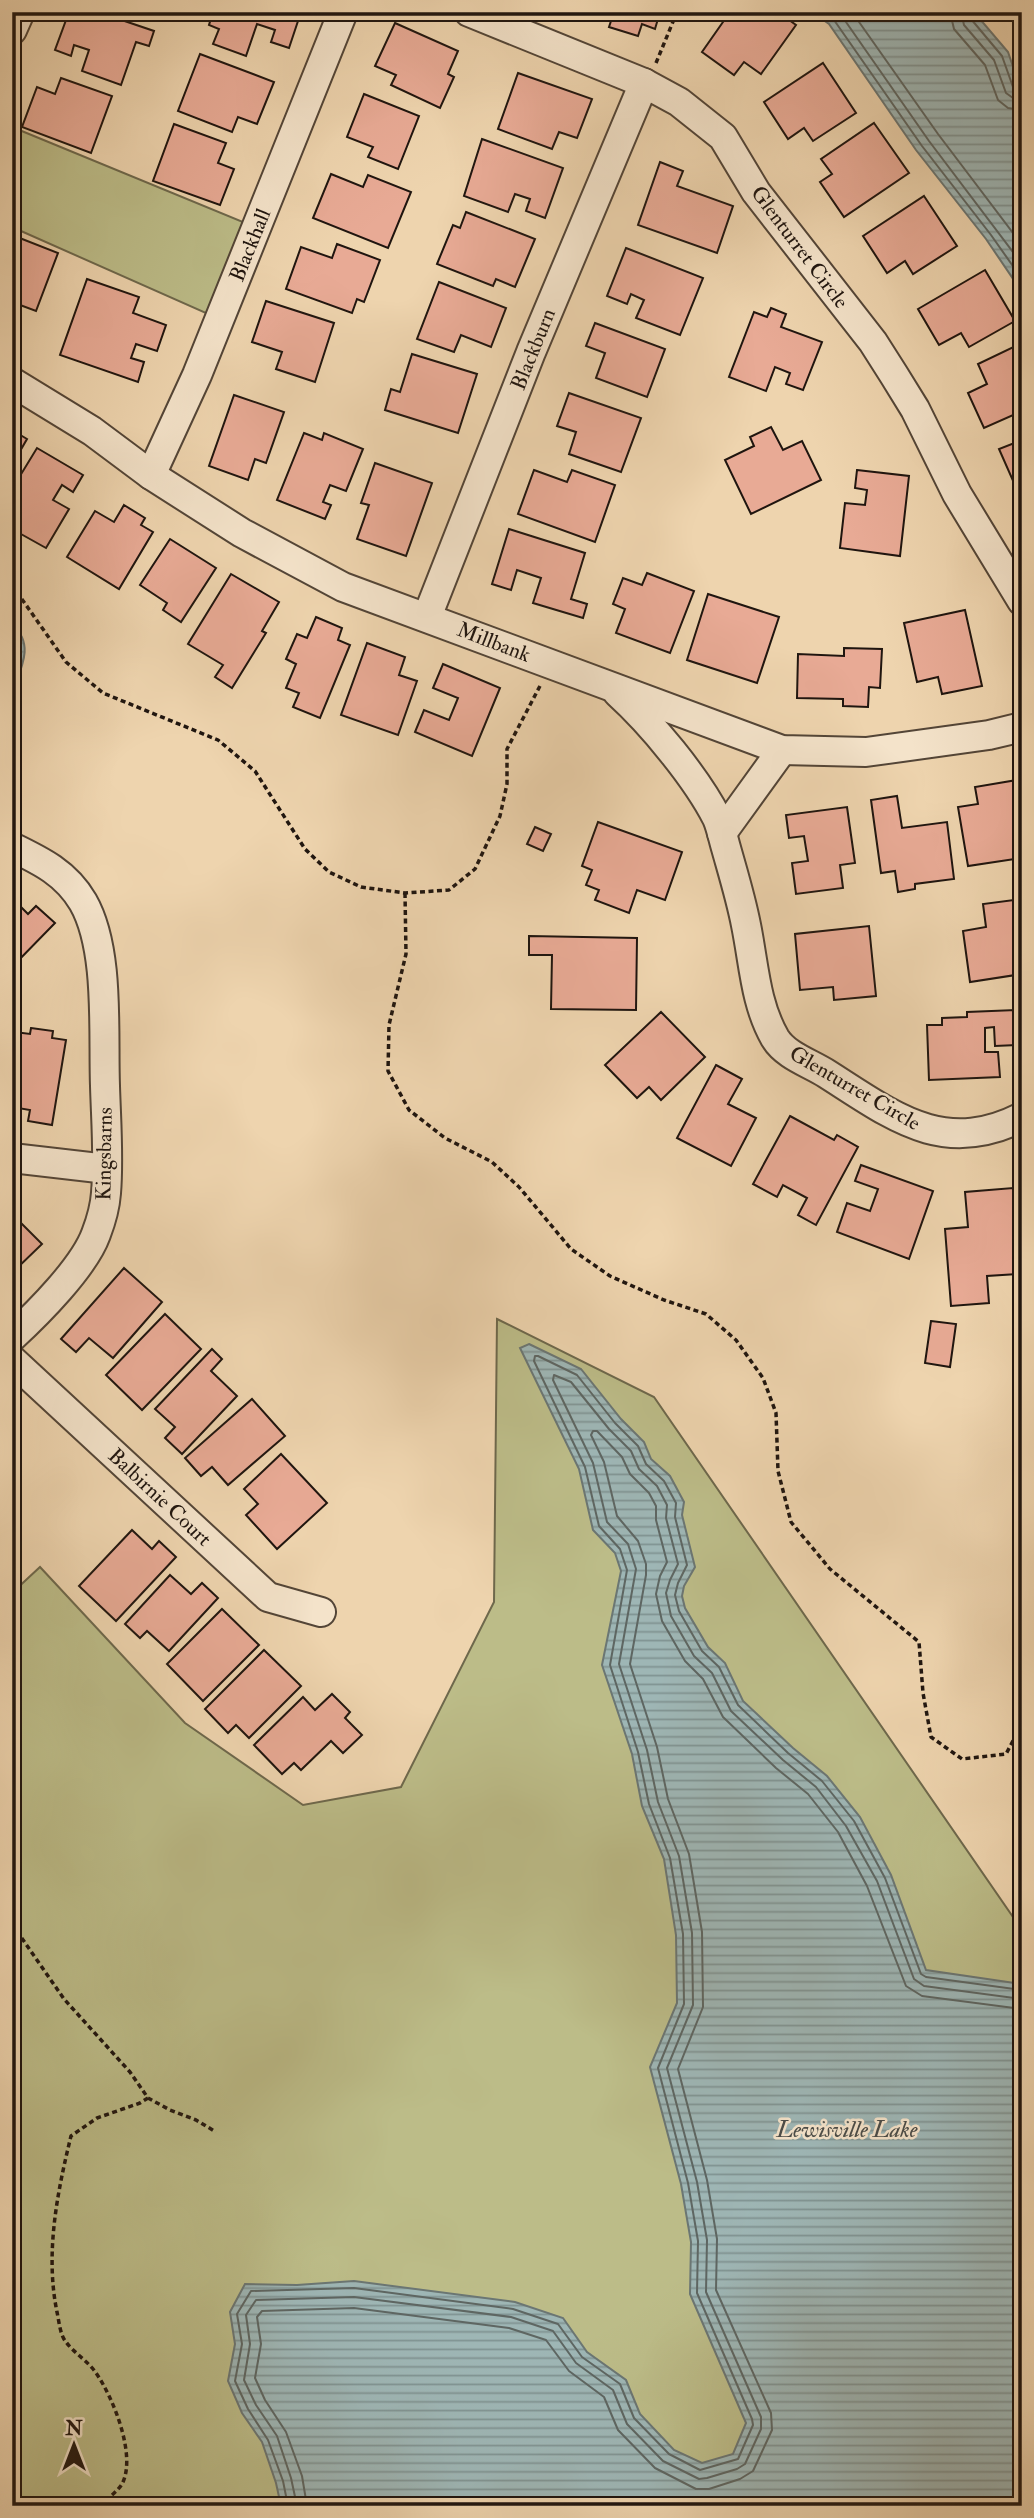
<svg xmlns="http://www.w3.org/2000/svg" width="1034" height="2518" font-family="'IM FELL Double Pica',serif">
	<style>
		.green { fill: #bcbc88; stroke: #6e684c; stroke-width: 2 }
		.water { fill: url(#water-rules); stroke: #6b7673; stroke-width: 2 }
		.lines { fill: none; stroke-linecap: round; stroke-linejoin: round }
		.shore { stroke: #5e6662; stroke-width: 2 }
		.building { fill: #e8aa95; stroke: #1f150f; stroke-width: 2 }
		.minor-casing { stroke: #534537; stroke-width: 32 }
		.path { stroke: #1f150f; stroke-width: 3.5; stroke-dasharray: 5 3.5; stroke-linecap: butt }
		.minor { stroke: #f4e3ca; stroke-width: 28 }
		.labels { text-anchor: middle; stroke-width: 5; stroke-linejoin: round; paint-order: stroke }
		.street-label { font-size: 21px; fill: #1f150f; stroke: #f4e3ca }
		.water-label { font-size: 23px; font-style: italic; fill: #4b4d49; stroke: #f4e3ca }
	</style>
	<defs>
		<pattern id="water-rules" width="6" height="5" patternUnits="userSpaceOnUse" patternTransform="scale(1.75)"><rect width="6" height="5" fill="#9eb6b5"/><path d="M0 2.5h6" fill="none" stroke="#809392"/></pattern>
	</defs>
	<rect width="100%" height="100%" fill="#eed4ae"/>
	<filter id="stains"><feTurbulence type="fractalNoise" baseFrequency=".00286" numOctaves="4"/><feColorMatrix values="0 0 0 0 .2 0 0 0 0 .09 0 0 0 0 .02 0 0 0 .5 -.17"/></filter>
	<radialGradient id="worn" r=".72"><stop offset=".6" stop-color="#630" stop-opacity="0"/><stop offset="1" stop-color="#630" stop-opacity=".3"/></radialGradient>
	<g class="green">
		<path d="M12 127 243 222 208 314 12 227Z"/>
		<path d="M497 1319 654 1397 1022 1930V2506H12V1593L40 1567 185 1723 303 1805 401 1787 494 1602Z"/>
	</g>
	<g class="water">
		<path d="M812 12H974L1008 52 1022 93V292L986 239 916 150 829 24Z"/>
		<path d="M12 625C36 644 20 670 12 693Z"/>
		<path d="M529 1344 581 1369 621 1419 644 1442 651 1459 670 1476 684 1502 682 1515 695 1567 684 1586 682 1596 685 1608 708 1647 725 1663 743 1701 793 1748 827 1776 860 1817 891 1875 926 1970 1022 1984V2506H281L276 2483 262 2442 242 2413 228 2381 235 2344 230 2312 245 2284 297 2285 354 2281 515 2302 563 2318 587 2352 626 2380 640 2414 674 2450 702 2463 733 2454 746 2423 690 2294 691 2242 681 2184 650 2067 677 2003 676 1935 664 1859 642 1806 632 1754 602 1665 621 1571 615 1553 593 1530 579 1469 520 1348Z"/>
	</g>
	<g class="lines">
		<g class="shore">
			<path d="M824 12 834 20 922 146 991 235 1022 279"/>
			<path d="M839 12 929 141 1022 264"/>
			<path d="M852 12 938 134 1022 245"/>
			<path d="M950 12 954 29 985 65 998 100 1008 108 1022 110"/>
			<path d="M961 12 964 25 994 60 1006 93 1013 98 1022 100"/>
			<path d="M969 12 971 19 1002 56 1013 87 1022 91"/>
			<path d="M288 2506 283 2481 268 2440 248 2409 235 2381 242 2344 237 2314 251 2291 354 2288 513 2309 558 2324 582 2357 620 2384 634 2418 669 2454 700 2470 738 2459 753 2425 752 2419 697 2293 698 2241 688 2183 658 2068 684 2004 683 1934 670 1858 649 1804 638 1752 610 1665 627 1570 620 1549 599 1526 585 1467 534 1361 535 1356H538L577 1375 615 1423 638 1446 646 1464 664 1481 676 1503 675 1517 687 1565 678 1583 675 1595 679 1611 702 1651 719 1667 738 1705 788 1753 822 1781 854 1821 885 1878 921 1974 926 1977 1022 1990"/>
			<path d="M297 2506 291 2478 277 2436 256 2405 244 2380 250 2344 246 2315 256 2300 354 2297 511 2317 553 2331 576 2363 613 2390 627 2424 663 2461 699 2479 707 2478 737 2469 745 2464 761 2429V2417L706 2292 707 2240 697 2182 667 2068 693 2005 692 1933 679 1856 658 1802 647 1750 619 1664 636 1569 628 1544 607 1522 593 1463 553 1380 554 1375 571 1382 609 1429 631 1451 639 1469 657 1486 667 1505 666 1518 678 1564 670 1580 666 1593 671 1616 694 1656 712 1673 731 1711 783 1760 816 1787 846 1826 877 1881 914 1979 924 1986 1022 1999"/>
			<path d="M307 2506 302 2476 286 2432 265 2400 255 2378 261 2344 257 2317 262 2311 354 2308 509 2328 546 2340 569 2371 604 2397 618 2430 655 2468 696 2489H709L740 2479 753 2471 772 2430 771 2413 716 2290 717 2239 707 2180 678 2069 703 2007 702 1932 689 1854 668 1799 657 1747 630 1664 646 1575V1564L638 1541 617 1516 604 1462 591 1435 593 1431H597L622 1457 630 1474 649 1493 656 1506V1520L667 1562 660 1576 656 1594 662 1621 685 1661 703 1679 723 1717 776 1768 808 1794 838 1832 867 1886 906 1986 922 1996 1022 2009"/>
		</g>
	</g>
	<g class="building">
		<path d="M69 12H98L154 31 149 46 136 42 121 85 82 71 89 50 74 45 71 56 55 50Z"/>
		<path d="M213 12H301L289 48 271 42 275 30 257 24 246 56 213 44 219 29 209 25Z"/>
		<path d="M614 12H660L655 29 642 24 638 36 609 27Z"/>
		<path d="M730 12H778L796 25 761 74 744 62 734 75 702 52Z"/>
		<path d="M395 23 458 51 448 74 454 77 440 108 391 85 396 75 375 66Z"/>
		<path d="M200 54 274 82 257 124 238 117 232 132 178 111Z"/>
		<path d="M823 63 856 113 813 141 804 128 788 139 764 102Z"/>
		<path d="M518 73 592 99 577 138 559 132 552 149 498 129Z"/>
		<path d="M61 78 112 96 91 153 22 127 37 87 55 94Z"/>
		<path d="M364 94 419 116 398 169 368 157 373 147 347 137Z"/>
		<path d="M874 123 909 173 844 217 820 182 832 174 821 159Z"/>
		<path d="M174 124 226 143 218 163 234 169 220 205 153 181Z"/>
		<path d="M482 139 563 168 545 218 526 211 530 199 515 194 508 212 464 196Z"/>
		<path d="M660 162 683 171 677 186 733 206 717 253 638 225Z"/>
		<path d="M331 174 363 187 368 175 411 192 388 248 313 218Z"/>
		<path d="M924 196 957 246 913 274 905 261 887 273 863 236Z"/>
		<path d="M466 212 535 239 515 287 496 279 493 286 437 264 453 225 460 228Z"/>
		<path d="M12 235 58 253 36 311 12 302Z"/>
		<path d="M337 244 380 260 364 302 357 299 352 313 286 289 301 247 332 258Z"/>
		<path d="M626 248 703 278 680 335 636 318 644 300 631 294 627 304 607 296Z"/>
		<path d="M985 270 1015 321 969 347 961 333 939 345 918 309Z"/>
		<path d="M87 279 139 297 133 313 166 325 157 351 136 344 131 358 144 362 138 382 60 355Z"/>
		<path d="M439 282 506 308 491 347 461 335 454 352 417 339Z"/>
		<path d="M266 301 334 323 315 382 276 369 282 352 252 342Z"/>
		<path d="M771 308 786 314 781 327 822 342 803 390 786 384 790 373 775 367 766 391 729 377 754 312 767 317Z"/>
		<path d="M595 323 665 349 647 397 596 378 605 353 586 346Z"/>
		<path d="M1022 343V411L984 428 968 393 987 384 978 364Z"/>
		<path d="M412 354 477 374 458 433 385 410 391 389 400 392Z"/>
		<path d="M569 393 641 418 621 472 569 454 576 432 557 426Z"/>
		<path d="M234 395 284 412 266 463 255 459 248 480 209 466Z"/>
		<path d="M771 427 783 450 802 441 821 480 751 514 725 460 754 446 750 437Z"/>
		<path d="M12 430 27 439 12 465Z"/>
		<path d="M304 433 322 440 324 433 363 449 346 491 330 485 323 502 331 505 325 519 277 500Z"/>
		<path d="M1022 440V501L999 449Z"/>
		<path d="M37 448 83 475 73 492 62 485 53 500 69 509 46 548 12 529V489Z"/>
		<path d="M375 463 432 483 406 556 357 539 369 505 361 503Z"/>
		<path d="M534 470 567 482 572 470 615 485 595 542 518 514Z"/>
		<path d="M857 470 909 476 900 556 840 548 845 503 865 505 867 490 855 488Z"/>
		<path d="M124 505 145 518 141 525 153 532 119 589 67 557 95 511 114 522Z"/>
		<path d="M509 529 585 553 571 599 587 604 583 618 533 603 541 578 517 570 511 590 492 584Z"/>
		<path d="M170 539 216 568 181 622 163 610 167 603 140 585Z"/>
		<path d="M647 573 694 591 670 653 616 633 625 609 613 604 623 578 642 585Z"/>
		<path d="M231 574 279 602 262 631 266 633 232 688 215 677 223 665 188 644Z"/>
		<path d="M708 594 779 617 757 683 687 660Z"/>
		<path d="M965 610 982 686 942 694 938 677 917 682 904 623Z"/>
		<path d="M316 617 342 628 338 640 350 645 320 718 293 707 299 693 286 688 296 664 286 659 297 634 307 638Z"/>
		<path d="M367 643 405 657 399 675 417 681 398 735 341 715Z"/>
		<path d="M844 648 882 649 880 688 869 687 868 707 843 706V699L797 698 798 654 844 656Z"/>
		<path d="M443 664 500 688 472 756 415 732 424 710 449 720 458 698 433 688Z"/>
		<path d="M1017 780 1022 811V858L968 866 958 807 978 804 975 787Z"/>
		<path d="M897 796 902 828 947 822 954 879 915 884V889L898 892 895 871 881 873 871 800Z"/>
		<path d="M847 807 855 863 840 865 843 888 796 894 792 863 808 861 804 836 789 838 786 815Z"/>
		<path d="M598 822 682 852 665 900 637 890 629 913 595 900 599 890 586 885 592 870 582 866Z"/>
		<path d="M535 827 551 834 543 851 527 844Z"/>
		<path d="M12 898 28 914 36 906 55 923 12 967Z"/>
		<path d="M1022 899V974L970 982 963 931 986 927 983 904Z"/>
		<path d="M869 926 876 996 834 1000 833 987 800 990 795 934Z"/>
		<path d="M529 936 637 938 636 1010 551 1009 552 955H529Z"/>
		<path d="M1016 1010 1017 1045 995 1046 994 1027 985 1028V1052H998L1000 1077 929 1080 927 1025H942V1018L967 1017V1012Z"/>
		<path d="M661 1012 705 1057 661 1100 649 1087 637 1098 605 1065Z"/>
		<path d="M31 1028 53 1031 52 1038 66 1040 52 1125 28 1121 30 1110 12 1107 14 1032 30 1034Z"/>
		<path d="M716 1065 742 1079 728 1104 756 1118 731 1166 677 1138Z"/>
		<path d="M790 1116 834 1140 837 1135 858 1147 816 1225 798 1215 807 1198 783 1185 777 1197 753 1184Z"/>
		<path d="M861 1165 933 1191 909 1259 837 1232 847 1203 870 1211 878 1189 855 1181Z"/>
		<path d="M1013 1188 1020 1274 987 1276 989 1303 951 1306 945 1229 968 1227 965 1192Z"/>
		<path d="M12 1214 42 1244 12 1273Z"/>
		<path d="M124 1268 162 1302 113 1358 89 1338 76 1352 61 1339Z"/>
		<path d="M165 1314 201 1349 142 1410 106 1375Z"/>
		<path d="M931 1321 956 1324 950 1367 925 1363Z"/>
		<path d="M212 1349 222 1359 211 1371 237 1396 182 1454 165 1438 175 1427 155 1409Z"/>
		<path d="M252 1399 285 1436 228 1485 212 1467 201 1476 185 1458Z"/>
		<path d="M281 1454 327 1503 277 1549 246 1515 258 1504 244 1489Z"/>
		<path d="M132 1530 152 1549 159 1541 176 1557 116 1621 79 1586Z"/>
		<path d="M170 1575 191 1594 202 1583 218 1598 169 1651 147 1631 140 1638 125 1624Z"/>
		<path d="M222 1609 259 1645 203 1701 167 1664Z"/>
		<path d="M264 1650 301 1686 249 1738 236 1725 228 1733 205 1709Z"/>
		<path d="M332 1694 350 1712 345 1718 362 1735 343 1753 331 1741 301 1770 294 1763 282 1774 254 1745 303 1697 315 1710Z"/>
	</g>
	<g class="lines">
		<g class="minor-casing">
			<g id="minor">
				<path d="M469 12 644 83 679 102 723 137 756 192 873 342 894 375 915 409 957 494 1022 601"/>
				<path d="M12 30 20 12"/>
				<path d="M12 382 92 431 151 475 242 533 343 587 782 750 866 752 989 735 1022 727"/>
				<path d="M151 475 197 375 343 12"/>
				<path d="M427 617 531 352 644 83"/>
				<path d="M618 693C651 723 696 777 717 818 721 827 723 838 726 848 733 873 741 899 746 925 754 964 755 1003 775 1038 786 1056 810 1063 827 1074 893 1116 943 1157 1022 1117"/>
				<path d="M722 833 782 750"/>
				<path d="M12 847C41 861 66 873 83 902 110 949 103 1032 105 1086 106 1121 109 1158 106 1193 105 1207 101 1221 96 1234 84 1267 38 1313 12 1337"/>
				<path d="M12 1158 107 1169"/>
				<path d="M12 1360 268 1597 321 1612"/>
			</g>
		</g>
		<g class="path">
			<path d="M656 63 677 12"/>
			<path d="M12 585 66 662 103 693 218 740 255 771 305 849 329 872 361 887 405 893 449 890 475 869 500 816 507 784V749L541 684"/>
			<path d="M405 893 406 954 389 1025 388 1071 409 1110 445 1138 492 1162 519 1187 571 1249 610 1276 664 1300 706 1314 736 1340 763 1378 776 1413 778 1471 791 1522 830 1569 919 1642 923 1693 931 1737 962 1759 1006 1754 1022 1724"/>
			<path d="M12 1924 64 1999 130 2072 148 2098 170 2110 196 2120 216 2132"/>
			<path d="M99 2506C106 2500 117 2492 122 2484 137 2456 113 2397 96 2373 88 2361 74 2353 66 2342 60 2335 59 2321 57 2312 45 2254 57 2193 71 2136L97 2118 140 2103 148 2098"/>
		</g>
		<use href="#minor" class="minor"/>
	</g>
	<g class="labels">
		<g class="street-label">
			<text transform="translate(250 245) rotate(-68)" y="7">Blackhall</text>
			<text transform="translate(800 247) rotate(53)" y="7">Glenturret Circle</text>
			<text transform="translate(533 349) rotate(-68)" y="7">Blackburn</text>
			<text transform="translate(494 642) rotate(21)" y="7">Millbank</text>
			<text transform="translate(855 1088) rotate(30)" y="7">Glenturret Circle</text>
			<text transform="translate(104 1154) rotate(-89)" y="7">Kingsbarns</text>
			<text transform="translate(160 1497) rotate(43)" y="7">Balbirnie Court</text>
		</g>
		<g class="water-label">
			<text x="847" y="2137">Lewisville Lake</text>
		</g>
	</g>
	<rect width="1034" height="2518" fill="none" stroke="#eed4ae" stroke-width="42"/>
	<rect x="14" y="14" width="1006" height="2490" fill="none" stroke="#1f150f" stroke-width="3.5"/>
	<rect x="21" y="21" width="992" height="2476" fill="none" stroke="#1f150f" stroke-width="2"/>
	<g transform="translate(74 2445)" stroke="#f4e3ca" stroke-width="5" paint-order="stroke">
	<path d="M0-5L12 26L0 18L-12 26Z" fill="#1f150f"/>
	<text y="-10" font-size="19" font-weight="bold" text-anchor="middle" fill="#1f150f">N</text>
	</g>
	<rect width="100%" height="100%" filter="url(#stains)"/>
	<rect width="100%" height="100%" fill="url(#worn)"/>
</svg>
